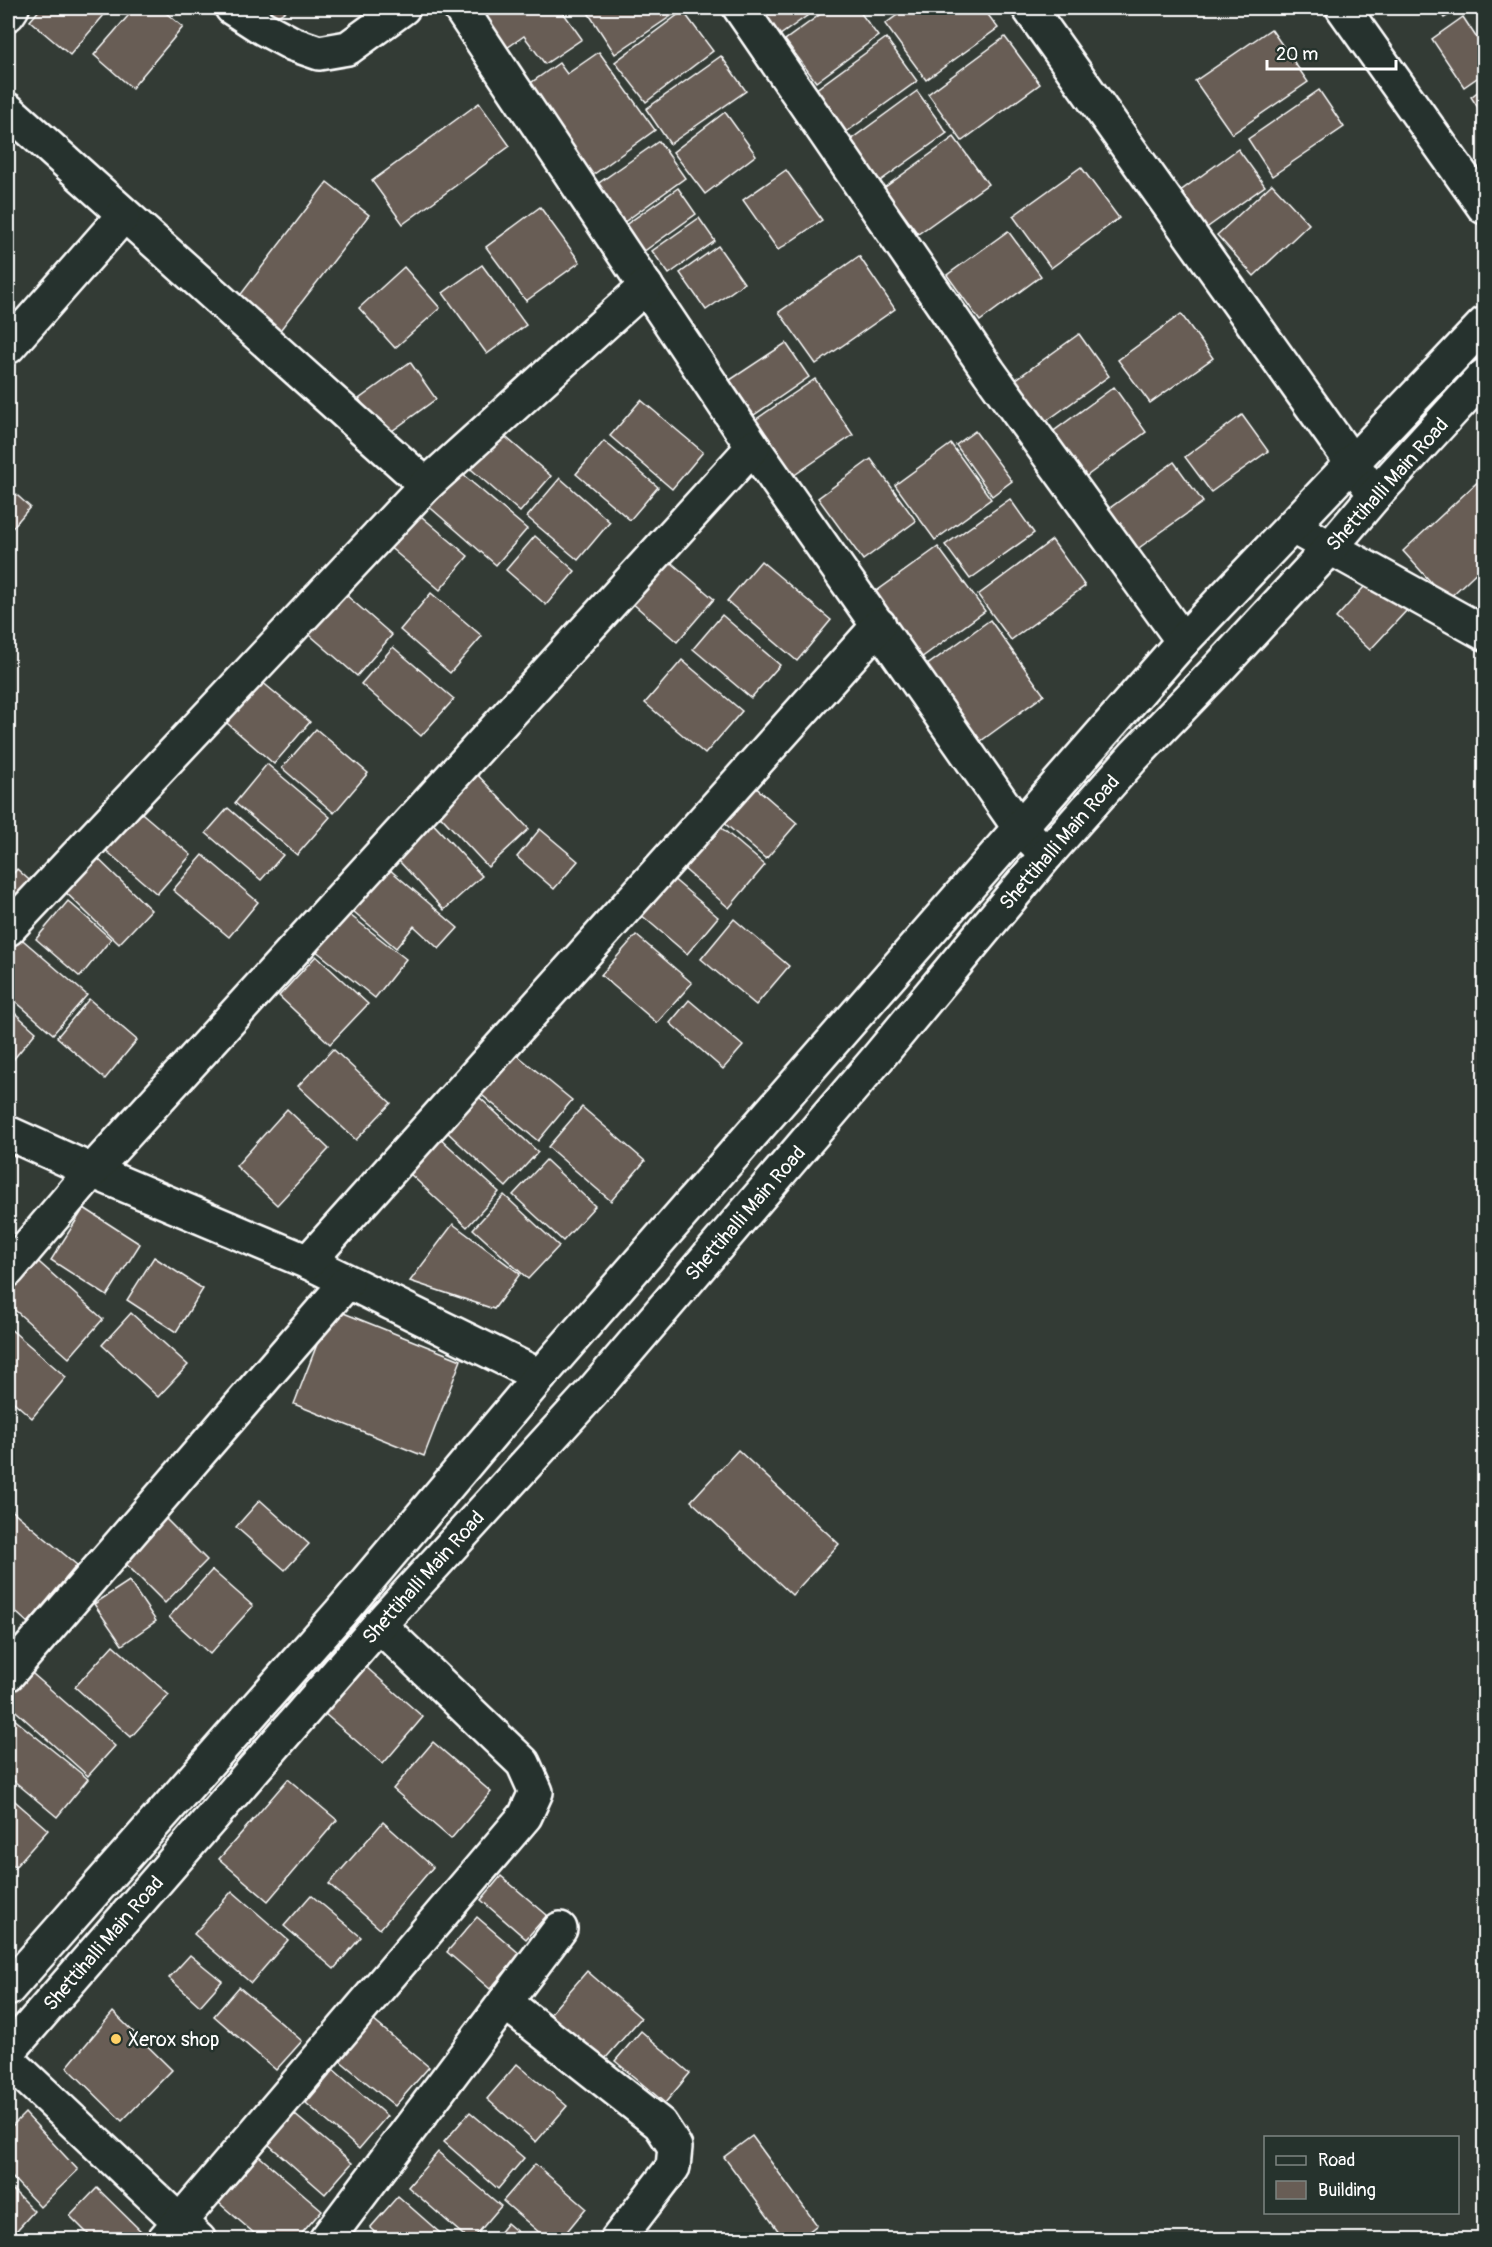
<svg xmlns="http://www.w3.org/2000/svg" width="1492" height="2247" font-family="Pangolin,sans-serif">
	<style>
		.building { fill: #685d55; stroke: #fff; stroke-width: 1.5 }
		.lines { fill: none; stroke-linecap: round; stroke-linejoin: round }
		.street-casing { stroke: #fff; stroke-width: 38 }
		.secondary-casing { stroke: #fff; stroke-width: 38 }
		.street { stroke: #26332d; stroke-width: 33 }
		.secondary { stroke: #26332d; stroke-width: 33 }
		.poi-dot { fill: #ffd166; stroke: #26332d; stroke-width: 2 }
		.labels { text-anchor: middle; stroke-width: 5; stroke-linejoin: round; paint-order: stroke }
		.street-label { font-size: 20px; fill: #fff; stroke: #26332d }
		.poi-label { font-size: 20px; fill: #fff; stroke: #26332d; text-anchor: start }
	</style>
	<rect width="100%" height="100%" fill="#333b35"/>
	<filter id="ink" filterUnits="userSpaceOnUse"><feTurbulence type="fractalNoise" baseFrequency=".0167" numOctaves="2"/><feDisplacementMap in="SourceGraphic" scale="12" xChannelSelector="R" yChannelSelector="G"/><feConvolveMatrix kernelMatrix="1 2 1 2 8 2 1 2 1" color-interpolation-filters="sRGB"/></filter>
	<g filter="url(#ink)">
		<g class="building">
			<path d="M41 8H110L70 55 30 21Z"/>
			<path d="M135 8H160L183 27 132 88 94 55Z"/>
			<path d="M268 8H290L275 18Z"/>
			<path d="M498 8H560L582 39 545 64 524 36 504 50 482 19Z"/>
			<path d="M585 8H683L615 54Z"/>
			<path d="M754 8H818L776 38Z"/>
			<path d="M829 8H857L878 36 816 82 785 40Z"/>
			<path d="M907 8H983L998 28 926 80 885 24Z"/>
			<path d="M1437 8H1460L1444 18Z"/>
			<path d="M683 11 713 51 646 102 615 62Z"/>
			<path d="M1463 17 1484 49V73L1464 87 1432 39Z"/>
			<path d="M1271 29 1308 82 1232 134 1195 81Z"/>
			<path d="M1005 37 1040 84 962 141 928 94Z"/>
			<path d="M886 38 917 81 845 133 815 90Z"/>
			<path d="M599 52 655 130 590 177 525 87 559 63 567 74Z"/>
			<path d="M721 56 746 91 670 144 646 109Z"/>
			<path d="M1484 87V117L1471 97Z"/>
			<path d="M1319 90 1344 127 1272 176 1248 139Z"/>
			<path d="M917 91 947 133 880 181 850 140Z"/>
			<path d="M479 103 510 146 403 224 372 181Z"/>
			<path d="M725 112 756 155 705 194 673 152Z"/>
			<path d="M954 137 988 184 918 234 884 188Z"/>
			<path d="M659 141 685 178 623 223 596 185Z"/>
			<path d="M1238 149 1265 186 1205 229 1179 192Z"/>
			<path d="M1081 167 1119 218 1051 268 1013 216Z"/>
			<path d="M786 170 822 220 778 250 743 200Z"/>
			<path d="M327 182 369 215 274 338 232 306Z"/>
			<path d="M1272 184 1309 224 1254 276 1217 235Z"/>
			<path d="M678 188 696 214 643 252 624 226Z"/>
			<path d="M540 207 580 262 526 301 486 247Z"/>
			<path d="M699 218 715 241 669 274 652 251Z"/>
			<path d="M1008 231 1041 276 980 321 947 275Z"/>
			<path d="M718 246 744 283 706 310 680 273Z"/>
			<path d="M859 256 895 309 816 364 779 312Z"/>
			<path d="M482 265 526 325 487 354 443 293Z"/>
			<path d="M404 267 440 308 395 348 359 308Z"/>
			<path d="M1181 314 1213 358 1150 403 1118 360Z"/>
			<path d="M1079 334 1109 376 1045 422 1015 380Z"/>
			<path d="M786 343 809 377 754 415 730 380Z"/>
			<path d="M410 362 436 399 385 436 359 399Z"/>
			<path d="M815 379 853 435 793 476 755 420Z"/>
			<path d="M1114 387 1146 432 1084 478 1051 433Z"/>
			<path d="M641 400 703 452 672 489 610 436Z"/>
			<path d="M1242 415 1268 451 1211 492 1185 457Z"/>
			<path d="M494 427 551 476 520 512 464 463Z"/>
			<path d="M975 431 1012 481 992 496 956 445Z"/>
			<path d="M604 441 658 487 630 520 576 474Z"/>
			<path d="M951 444 991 499 935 540 895 485Z"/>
			<path d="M871 459 916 521 863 560 818 498Z"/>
			<path d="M1174 462 1203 502 1136 550 1107 510Z"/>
			<path d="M455 468 527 529 496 565 425 503Z"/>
			<path d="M1484 476V565L1447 600 1403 551Z"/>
			<path d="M560 478 610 522 578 560 527 517Z"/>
			<path d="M8 487 30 507 8 533Z"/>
			<path d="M1010 499 1034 533 970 579 945 545Z"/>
			<path d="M415 511 468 556 440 590 387 545Z"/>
			<path d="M535 536 575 571 546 605 506 570Z"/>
			<path d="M1052 540 1085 586 1011 640 978 595Z"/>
			<path d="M938 547 985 611 921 658 874 593Z"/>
			<path d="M659 552 714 599 677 642 623 595Z"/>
			<path d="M761 561 831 620 797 661 727 601Z"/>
			<path d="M1373 577 1408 609 1370 650 1336 618Z"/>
			<path d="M339 589 392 635 357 676 304 630Z"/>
			<path d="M431 593 482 636 450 673 400 630Z"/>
			<path d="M722 615 780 665 751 698 693 649Z"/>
			<path d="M990 620 1044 695 974 746 919 671Z"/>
			<path d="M393 647 454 699 421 736 361 684Z"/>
			<path d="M682 660 742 711 705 754 645 703Z"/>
			<path d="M255 676 310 722 274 764 220 717Z"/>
			<path d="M316 729 368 773 334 813 282 768Z"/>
			<path d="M267 764 330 817 297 855 235 803Z"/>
			<path d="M472 769 529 829 488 867 432 807Z"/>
			<path d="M746 779 797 823 766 859 715 815Z"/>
			<path d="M130 803 191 855 157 894 96 842Z"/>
			<path d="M228 808 283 855 261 880 206 833Z"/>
			<path d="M425 815 482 876 444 910 388 849Z"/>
			<path d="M711 819 765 865 729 908 675 861Z"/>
			<path d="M540 829 578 861 554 889 517 857Z"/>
			<path d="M89 850 151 910 119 944 57 884Z"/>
			<path d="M203 855 258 902 229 937 173 890Z"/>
			<path d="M382 863 458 928 439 949 414 926 396 948 346 905Z"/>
			<path d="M17 869 38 888 8 922V880Z"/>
			<path d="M664 871 718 917 687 954 633 908Z"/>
			<path d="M68 901 111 939 80 977 36 939Z"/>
			<path d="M346 912 406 959 375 998 315 950Z"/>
			<path d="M734 919 789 966 756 1005 701 959Z"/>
			<path d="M10 929 87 995 53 1034 8 995V931Z"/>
			<path d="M636 935 692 983 657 1023 601 975Z"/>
			<path d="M316 956 368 1004 330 1044 279 996Z"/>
			<path d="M89 999 137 1040 105 1079 57 1037Z"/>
			<path d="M689 1000 743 1046 723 1069 670 1023Z"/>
			<path d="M8 1007 36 1032 8 1066Z"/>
			<path d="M506 1046 572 1100 538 1141 472 1087Z"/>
			<path d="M333 1049 391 1103 356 1140 298 1086Z"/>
			<path d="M478 1096 538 1152 506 1187 446 1131Z"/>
			<path d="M582 1107 645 1161 611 1201 548 1147Z"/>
			<path d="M287 1109 329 1149 277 1205 236 1166Z"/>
			<path d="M440 1138 499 1192 467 1227 409 1173Z"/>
			<path d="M546 1160 595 1206 563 1241 513 1195Z"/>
			<path d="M504 1195 559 1246 528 1279 473 1229Z"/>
			<path d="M84 1208 140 1244 107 1296 51 1260Z"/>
			<path d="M453 1224 520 1274 494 1309 410 1281Z"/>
			<path d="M32 1256 103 1319 69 1358 8 1304V1284Z"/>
			<path d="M154 1257 203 1289 176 1332 127 1300Z"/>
			<path d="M331 1308 461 1360 424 1456 294 1404Z"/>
			<path d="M131 1313 188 1365 158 1397 102 1345Z"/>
			<path d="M8 1327 66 1377 32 1418 8 1397Z"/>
			<path d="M738 1450 839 1544 792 1595 691 1501Z"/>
			<path d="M260 1500 309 1544 285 1570 236 1527Z"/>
			<path d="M8 1507 77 1565 28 1623 8 1605Z"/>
			<path d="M157 1510 207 1560 165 1603 114 1552Z"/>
			<path d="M212 1570 253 1606 210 1654 169 1617Z"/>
			<path d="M129 1581 156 1621 122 1645 94 1604Z"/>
			<path d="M113 1645 169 1695 131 1737 75 1687Z"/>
			<path d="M25 1667 115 1746 88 1776 8 1704V1687Z"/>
			<path d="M366 1667 423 1717 383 1764 325 1714Z"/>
			<path d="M8 1714 88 1779 57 1817 8 1776Z"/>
			<path d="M433 1742 491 1792 451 1839 393 1789Z"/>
			<path d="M288 1779 337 1820 268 1901 219 1859Z"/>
			<path d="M8 1795 48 1830 15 1867 8 1860Z"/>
			<path d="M383 1822 433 1867 380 1929 329 1884Z"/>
			<path d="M501 1876 547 1915 526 1939 481 1900Z"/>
			<path d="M232 1891 288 1940 251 1983 194 1934Z"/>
			<path d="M311 1895 361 1937 334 1969 284 1926Z"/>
			<path d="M477 1917 520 1954 490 1989 447 1952Z"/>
			<path d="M190 1955 222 1981 200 2006 169 1978Z"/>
			<path d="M587 1971 641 2018 604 2060 550 2014Z"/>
			<path d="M239 1987 302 2041 276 2070 214 2016Z"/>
			<path d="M113 2012 172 2070 122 2121 67 2067Z"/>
			<path d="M373 2020 429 2067 395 2106 339 2060Z"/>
			<path d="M641 2031 690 2073 665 2103 615 2061Z"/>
			<path d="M517 2064 567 2106 536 2142 487 2099Z"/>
			<path d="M334 2070 387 2116 359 2149 306 2103Z"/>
			<path d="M470 2112 524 2158 498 2189 444 2142Z"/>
			<path d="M25 2113 78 2170 40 2207 8 2173V2130Z"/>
			<path d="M294 2114 352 2163 325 2194 268 2144Z"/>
			<path d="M752 2136 817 2225 798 2240H785L724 2157Z"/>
			<path d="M438 2152 501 2206 472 2240H469L408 2187Z"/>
			<path d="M259 2156 322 2210 296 2240H262L219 2203Z"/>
			<path d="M535 2164 586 2208 560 2240H548L503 2201Z"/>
			<path d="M8 2185 34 2211 8 2240Z"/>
			<path d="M97 2188 147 2237 144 2240H94L70 2216Z"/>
			<path d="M398 2196 448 2240H383L370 2228Z"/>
			<path d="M507 2223 527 2240H493Z"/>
		</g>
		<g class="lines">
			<g class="street-casing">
				<g id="street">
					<path d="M232 8 263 28 293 44 319 53 348 48 403 8"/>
					<path d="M460 8 753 447 1019 827 1047 854"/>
					<path d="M740 8 989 372 1183 641"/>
					<path d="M1029 8 1375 495"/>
					<path d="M1343 8 1484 207"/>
					<path d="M8 14 12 8"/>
					<path d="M8 110 426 485"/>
					<path d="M8 347 123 216"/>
					<path d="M1293 527 1484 633"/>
					<path d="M8 929 426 485 646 286"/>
					<path d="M8 1133 92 1171 308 1262 540 1376"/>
					<path d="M308 1262 879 625"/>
					<path d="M8 1270 92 1171 753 447"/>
					<path d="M8 1674 347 1282"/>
					<path d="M505 2002 660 2124 675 2147 673 2167 617 2240"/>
					<path d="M8 2060 199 2240"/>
					<path d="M164 2240 525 1816 536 1792 523 1763 379 1625"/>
					<path d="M326 2240 560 1929"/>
				</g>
			</g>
			<g class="secondary-casing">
				<g id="secondary">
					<path d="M8 1989 340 1613 540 1376 1183 641 1484 324"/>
					<path d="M8 2052 379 1625 594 1390 876 1060 1047 854 1134 756 1216 671 1330 548 1375 495 1484 376"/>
				</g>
			</g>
			<use href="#street" class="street"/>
			<use href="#secondary" class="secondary"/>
		</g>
	</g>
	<circle class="poi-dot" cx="116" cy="2039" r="6"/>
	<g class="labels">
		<g class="street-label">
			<text transform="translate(1387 484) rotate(-48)" y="7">Shettihalli Main Road</text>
			<text transform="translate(1059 842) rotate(-49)" y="7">Shettihalli Main Road</text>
			<text transform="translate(745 1213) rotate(-49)" y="7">Shettihalli Main Road</text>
			<text transform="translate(423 1577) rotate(-48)" y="7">Shettihalli Main Road</text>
			<text transform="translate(103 1943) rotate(-49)" y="7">Shettihalli Main Road</text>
		</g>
		<g class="poi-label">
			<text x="128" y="2046">Xerox shop</text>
		</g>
	</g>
	<rect width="1492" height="2247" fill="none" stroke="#26332d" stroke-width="30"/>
	<rect x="15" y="15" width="1462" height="2217" fill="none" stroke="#fff" stroke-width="2" filter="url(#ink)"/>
	<rect x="1264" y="2136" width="195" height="78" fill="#26332d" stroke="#7d8581" stroke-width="1.5"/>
	<rect x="1276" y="2156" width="30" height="9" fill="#26332d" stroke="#7d8581" stroke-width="1.5"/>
	<text x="1318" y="2166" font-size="18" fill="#ffffff">Road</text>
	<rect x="1276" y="2181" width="30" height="18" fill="#685d55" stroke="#7d8581" stroke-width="1.5"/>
	<text x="1318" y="2196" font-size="18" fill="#ffffff">Building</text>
	<path d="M1267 60v9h129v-9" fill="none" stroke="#ffffff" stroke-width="3"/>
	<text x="1276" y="60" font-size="18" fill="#ffffff" stroke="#26332d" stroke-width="4.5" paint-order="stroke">20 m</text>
</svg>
